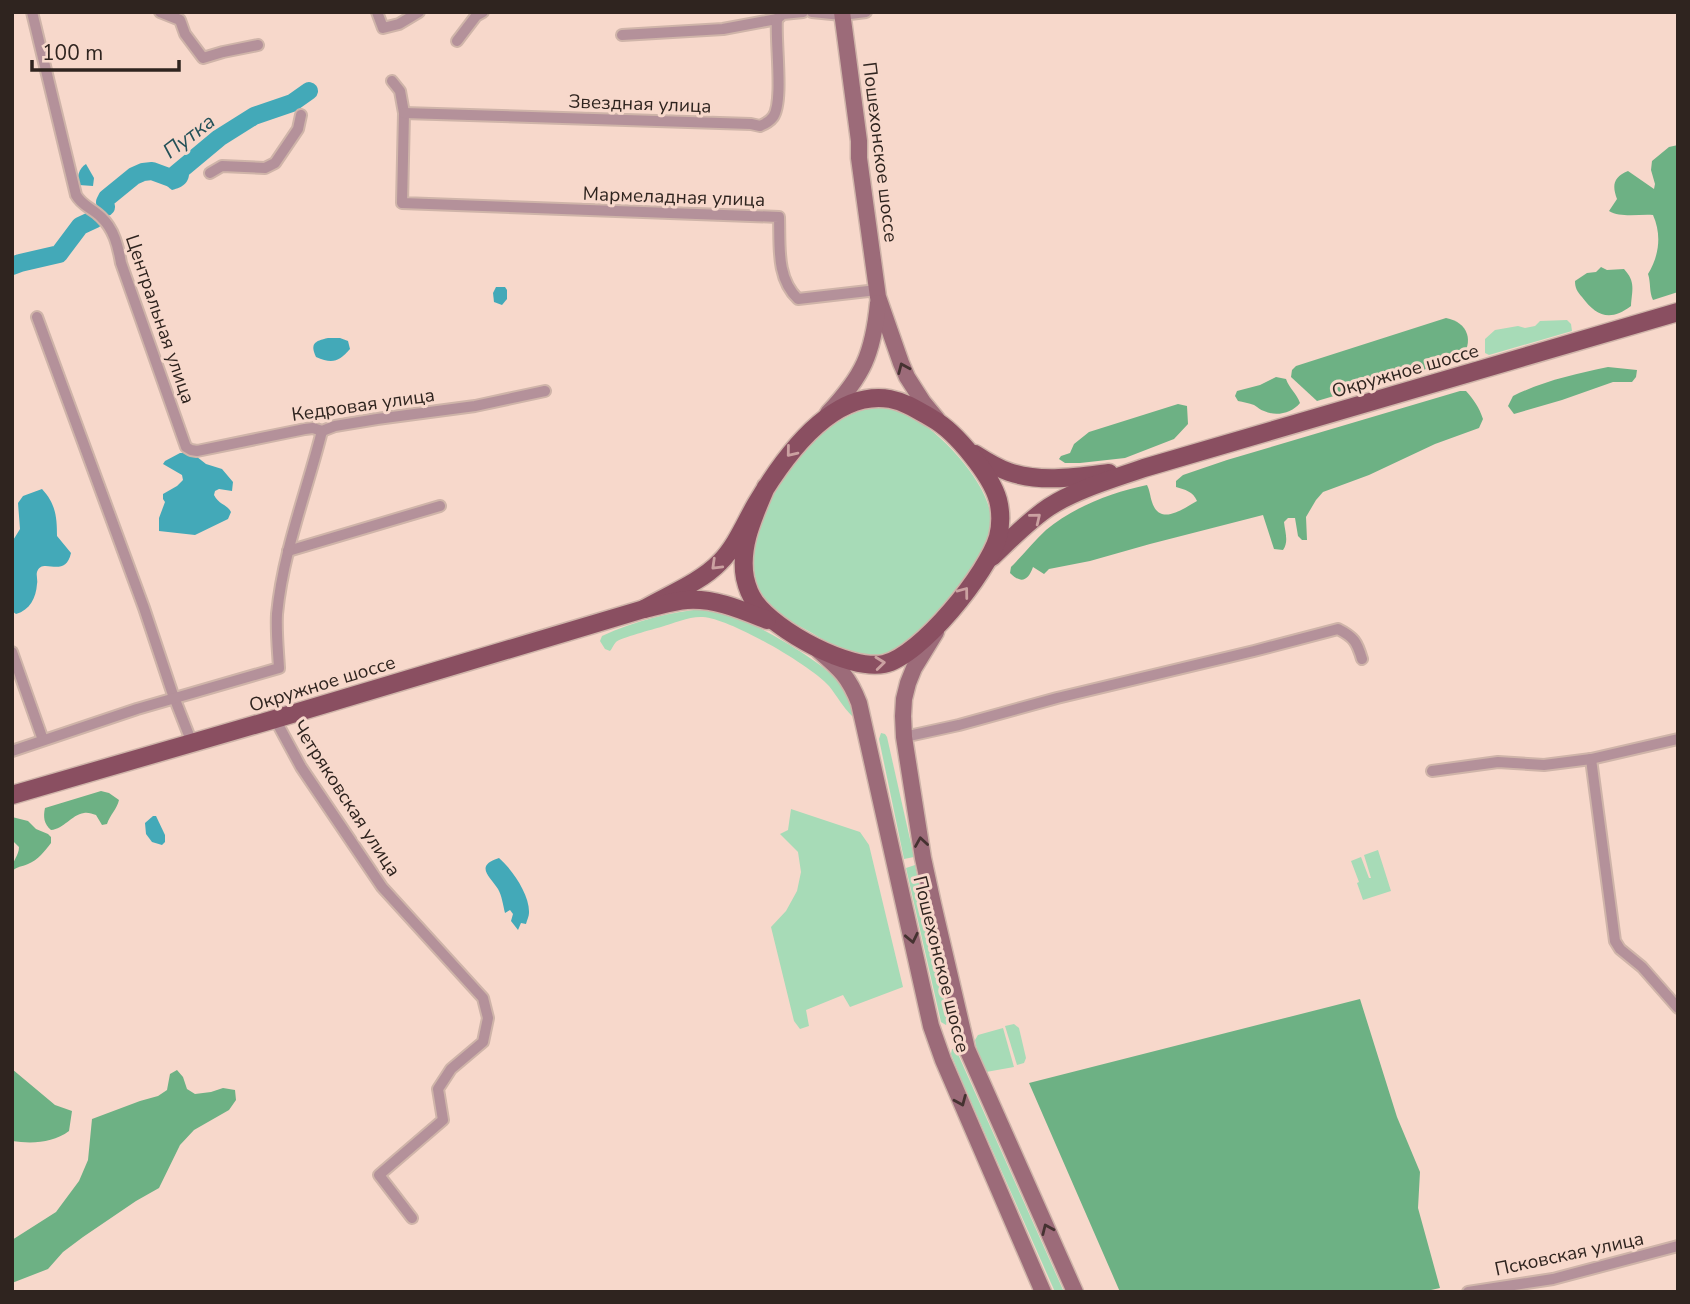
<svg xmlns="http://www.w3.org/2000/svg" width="1690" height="1304" font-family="'Nunito Sans',sans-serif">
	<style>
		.green { fill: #a7dbb7 }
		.forest { fill: #6db184 }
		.water { fill: #43a9b8 }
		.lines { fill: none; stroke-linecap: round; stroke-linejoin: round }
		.river { stroke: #43a9b8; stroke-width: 18 }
		.street-casing { stroke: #cfb4a9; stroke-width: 14 }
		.secondary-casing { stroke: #cfb4a9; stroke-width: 19 }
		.primary-casing { stroke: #cfb4a9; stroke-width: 21 }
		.street { stroke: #b4919a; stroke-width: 10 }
		.secondary { stroke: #9c6b79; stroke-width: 16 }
		.primary { stroke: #8a4f61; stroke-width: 18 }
		.oneway { stroke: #453231 }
		.oneway2 { stroke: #cba1a1 }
		.labels { text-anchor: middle; stroke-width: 6; stroke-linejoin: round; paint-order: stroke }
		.street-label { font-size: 19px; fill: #2f241f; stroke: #f7d8cb }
		.water-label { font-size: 21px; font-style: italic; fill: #245158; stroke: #f7d8cb }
	</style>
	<rect width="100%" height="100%" fill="#f7d8cb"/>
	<g class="green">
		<path d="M1567 320 1571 324 1572 331 1489 355 1485 353V339L1495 330 1518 326 1525 328 1535 326 1540 321Z"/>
		<path d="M878 407C890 407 902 410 913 417 942 434 994 488 991 524 989 553 936 618 914 637 904 645 889 654 876 656 854 658 830 644 812 633 794 623 767 612 758 592 751 577 749 557 753 540 754 534 758 527 761 520 780 474 824 413 878 407Z"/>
		<path d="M707 609C714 610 722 611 728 614 754 622 820 660 837 680 846 690 850 702 853 714L852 716C843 707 837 696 829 686 810 665 731 619 703 617 690 616 674 623 661 627 654 629 620 638 616 642 613 645 612 649 610 651L605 649 600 641 602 636C635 621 671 611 707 609Z"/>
		<path d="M881 733 885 734 887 737 914 857 904 859 879 739Z"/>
		<path d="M791 809 860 832 869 845 903 987 850 1007 843 995 806 1010 809 1026 800 1029 794 1021 771 927 786 911 797 891 801 872 798 852 780 834 788 830Z"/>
		<path d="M1378 850 1391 891 1363 900 1357 883 1359 882 1351 861 1361 857 1369 878H1371L1364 855Z"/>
		<path d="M915 865 948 1019 946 1025 941 1022 906 868Z"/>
		<path d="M1014 1024 1019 1028 1026 1058 1024 1063 1017 1065 1005 1026Z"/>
		<path d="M1003 1028 1014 1067 986 1072 978 1056 975 1040 978 1035Z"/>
		<path d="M952 1049H955L957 1052 1064 1292H1055L963 1084 951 1054Z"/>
	</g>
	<g class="forest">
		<path d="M1678 145V292L1653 300C1649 292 1651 283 1648 274 1659 256 1662 235 1653 215 1639 214 1621 218 1609 211L1617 199C1612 186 1613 177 1628 171L1654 189 1655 184 1651 170 1652 161 1669 147Z"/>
		<path d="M1601 267 1607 270 1624 269C1636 282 1632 290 1631 306 1610 322 1596 316 1582 297 1577 291 1575 288 1575 281L1587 273 1596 272Z"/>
		<path d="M1446 318C1468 322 1475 342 1460 359L1317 401 1291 377 1292 370 1296 366Z"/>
		<path d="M1608 367 1637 370 1636 377 1632 382H1613L1562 400 1514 414 1508 406 1513 396C1543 381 1575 374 1608 367Z"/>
		<path d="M1276 377 1286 379C1289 388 1297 394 1300 403 1292 413 1276 417 1264 411 1260 410 1258 407 1254 405 1249 403 1243 402 1238 401L1235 396 1237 391 1260 385Z"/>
		<path d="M1460 391H1466C1474 400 1479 407 1483 419L1479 428 1435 444 1369 475 1323 492 1316 500 1306 517 1307 540H1302L1298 536 1295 518H1288L1284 522C1285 532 1289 542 1283 550L1274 549 1263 515 1150 544 1090 561 1049 569 1044 574 1033 567C1028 581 1021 584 1010 573L1011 567C1023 555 1034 541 1046 530 1073 507 1113 492 1147 485 1150 491 1150 496 1152 502 1160 527 1184 508 1197 501 1193 491 1185 490 1176 487V481L1183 475 1227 460Z"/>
		<path d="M1178 404 1187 406 1188 424 1174 439 1125 458 1080 463H1065L1059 459 1061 456 1070 453 1074 444 1089 432Z"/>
		<path d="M101 791 109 793 119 800C117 809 110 815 107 824L102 825 96 815C92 814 88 812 84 813 71 815 64 829 51 830 44 824 43 817 45 808Z"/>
		<path d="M12 817 28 821 36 829 48 834 51 837V843C45 851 38 860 28 864 21 867 18 866 12 871 12 860 19 856 19 847L12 840Z"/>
		<path d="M1360 999 1397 1117 1420 1172 1418 1208 1440 1288 1422 1292H1120L1029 1083Z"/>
		<path d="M12 1069 55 1105 72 1111 69 1131C53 1143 32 1144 12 1141Z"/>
		<path d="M177 1070 183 1077 187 1089 195 1094 211 1092 223 1088 235 1090 236 1100 229 1110 194 1130 180 1145 159 1188 136 1201 83 1237 63 1252 48 1269 12 1283V1240L56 1212 79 1181 88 1160 92 1119 140 1101 158 1096 167 1090 170 1074Z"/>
	</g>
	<g class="water">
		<path d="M86 164 94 178 93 186 79 185C76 178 79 168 86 164Z"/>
		<path d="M183 166 187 167 189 170C190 183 183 187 172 190 156 179 168 168 183 166Z"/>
		<path d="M496 287H505L507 290V299L502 305 494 302 493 293Z"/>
		<path d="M328 338H340L348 341 350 349C339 362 332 364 316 357 310 344 314 341 328 338Z"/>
		<path d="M180 453H192L206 464 222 469 233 482 232 491 219 489 215 491 214 495C219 505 227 504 231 512L228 519 195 535 159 531V518L165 502 163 499V494L177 486 183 480 182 475 163 464 165 461Z"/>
		<path d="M42 489C56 504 57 518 57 536L71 553C65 580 42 556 37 572 36 576 38 580 37 584 36 598 30 610 16 614L12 611V542L20 529 18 503 23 496Z"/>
		<path d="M153 816H156L165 835V842L162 845 152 842 146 834 145 823Z"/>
		<path d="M499 858C512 869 530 895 529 913 529 916 527 920 526 924L521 923 518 930 511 921 513 914 510 910 505 913C503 905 502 896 498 889 490 876 474 866 499 858Z"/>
	</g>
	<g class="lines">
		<g class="river">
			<path d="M106 207 105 202 107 198 134 176 143 172 152 171 171 178 219 138 254 116 292 103 309 91"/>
			<path d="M12 266 20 263 59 254 80 226 95 219"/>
		</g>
		<g class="street-casing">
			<g id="street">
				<path d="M32 12 76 195C82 206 92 208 101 217 114 229 118 246 121 263L186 447 191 450 197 451 305 429 313 428 322 431 335 426 377 419 475 406 545 391"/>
				<path d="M160 12 180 20 185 34 203 58 223 52 258 45"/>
				<path d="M377 12 383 28 399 24 419 12"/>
				<path d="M812 12 842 15 866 12"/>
				<path d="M622 35 723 29 777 19 783 14 803 12"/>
				<path d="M457 41 476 16 483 12"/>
				<path d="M392 81 400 91 404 113 402 203 779 217C780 246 776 278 798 299L877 290"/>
				<path d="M404 113 751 124 760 126C765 124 770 121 773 117 784 102 775 41 777 19"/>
				<path d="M210 173 222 166 265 168 275 163 298 129 301 115"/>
				<path d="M37 317 144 608 172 692 192 743"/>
				<path d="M288 551 440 506"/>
				<path d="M12 652 43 740"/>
				<path d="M275 719 301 767 382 887 483 998 488 1018 483 1042 451 1069 438 1089 443 1120 379 1175 412 1218"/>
				<path d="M904 737 959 725 1057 698 1254 651 1338 629C1354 637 1357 642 1362 659"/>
				<path d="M12 751 137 709 279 668C278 650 276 632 277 614 283 551 307 491 322 431"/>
				<path d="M1591 759 1615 941 1620 949 1642 967 1678 1008"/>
				<path d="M1432 771 1498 762 1544 765 1591 759 1678 739"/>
				<path d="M1468 1292 1553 1279 1678 1246"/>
			</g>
		</g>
		<g class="secondary-casing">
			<g id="secondary">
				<path d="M842 12 859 141V158L878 297 901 363 907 377 923 402 937 419"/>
				<path d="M828 413C863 376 873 354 878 303"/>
				<path d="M936 632 914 668 908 683 904 699 903 716 904 737 923 858 933 904 967 1049 1075 1292"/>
				<path d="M819 651C840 669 849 677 859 703L931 1026 943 1060 1043 1292"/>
			</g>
		</g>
		<g class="primary-casing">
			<g id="primary">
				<path d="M975 454C986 461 997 468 1009 472 1041 483 1077 477 1109 473"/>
				<path d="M992 557C1010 540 1028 521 1049 507 1077 489 1113 479 1144 468L1678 312"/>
				<path d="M644 609C668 595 701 582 720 562 736 546 745 523 756 504 782 460 831 389 890 399 906 402 919 411 933 419 956 432 991 475 998 500 1001 512 1001 525 998 537 988 572 921 656 884 664 849 671 776 631 755 602 750 595 747 587 745 578 739 546 754 516 766 487"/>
				<path d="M12 795 275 719 644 609C658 606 673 601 687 600 715 598 742 610 767 620"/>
			</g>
		</g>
		<use href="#street" class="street"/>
		<use href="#secondary" class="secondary"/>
		<use href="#primary" class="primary"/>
	</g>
	<defs><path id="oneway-chevron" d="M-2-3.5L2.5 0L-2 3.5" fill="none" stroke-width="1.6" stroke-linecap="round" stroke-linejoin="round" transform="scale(1.75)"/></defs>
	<g class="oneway">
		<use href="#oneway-chevron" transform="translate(903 368) rotate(-113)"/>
		<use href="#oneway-chevron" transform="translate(921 842) rotate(-99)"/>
		<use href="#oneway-chevron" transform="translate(912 938) rotate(78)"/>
		<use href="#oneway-chevron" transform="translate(961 1101) rotate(67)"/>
		<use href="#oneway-chevron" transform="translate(1047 1229) rotate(-114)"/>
	</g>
	<g class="oneway2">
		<use href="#oneway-chevron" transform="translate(791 452) rotate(129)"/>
		<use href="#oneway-chevron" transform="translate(1036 518) rotate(-39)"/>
		<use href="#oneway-chevron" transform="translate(716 565) rotate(136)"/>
		<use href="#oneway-chevron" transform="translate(964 592) rotate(-53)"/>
		<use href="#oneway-chevron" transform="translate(880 663) rotate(-6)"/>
	</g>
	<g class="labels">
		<g class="street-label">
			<text transform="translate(640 103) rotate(2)" y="7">Звездная улица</text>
			<text transform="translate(881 152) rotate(83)" y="7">Пошехонское шоссе</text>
			<text transform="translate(674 196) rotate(2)" y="7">Мармеладная улица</text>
			<text transform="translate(161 319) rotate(71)" y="7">Центральная улица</text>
			<text transform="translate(1405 370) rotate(-16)" y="7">Окружное шоссе</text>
			<text transform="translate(363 404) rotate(-8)" y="7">Кедровая улица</text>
			<text transform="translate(322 683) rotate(-17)" y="7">Окружное шоссе</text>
			<text transform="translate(347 798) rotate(57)" y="7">Четряковская улица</text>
			<text transform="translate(942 964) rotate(76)" y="7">Пошехонское шоссе</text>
			<text transform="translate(1569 1253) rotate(-12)" y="7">Псковская улица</text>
		</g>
		<g class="water-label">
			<text transform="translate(189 136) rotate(-37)" y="7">Путка</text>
		</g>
	</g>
	<rect width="1690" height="1304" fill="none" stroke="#2f241f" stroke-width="28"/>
	<path d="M32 60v10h147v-10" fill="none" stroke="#2f241f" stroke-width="3.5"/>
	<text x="42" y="60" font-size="21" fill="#2f241f" stroke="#f7d8cb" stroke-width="5" paint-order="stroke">100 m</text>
</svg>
